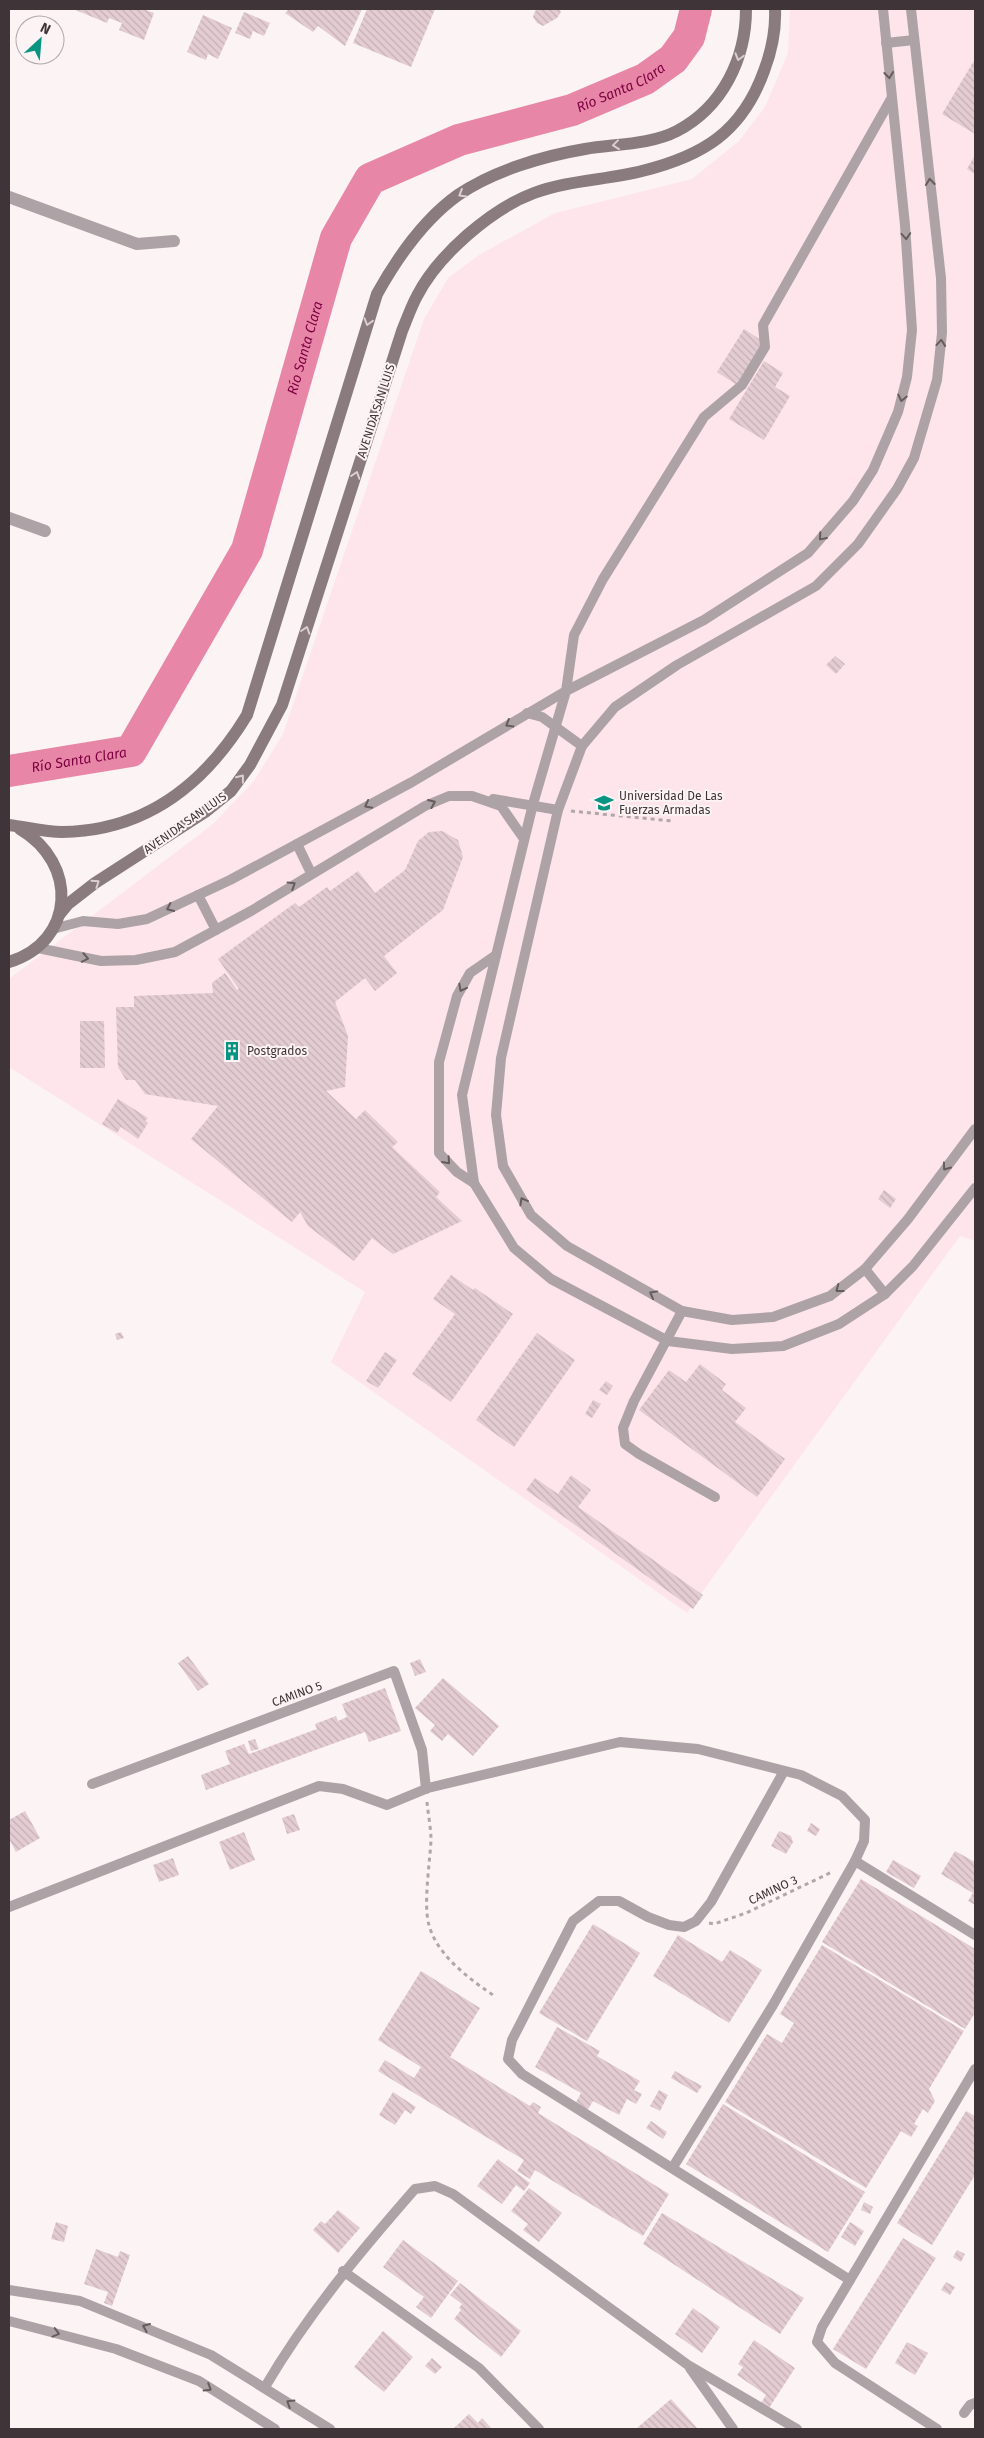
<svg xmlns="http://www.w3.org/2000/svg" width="984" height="2438" font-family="'Fira Sans',sans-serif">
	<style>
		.built { fill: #fee4eb }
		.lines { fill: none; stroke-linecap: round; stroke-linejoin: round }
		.river { stroke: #e886a7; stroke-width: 32 }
		.building { fill: url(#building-back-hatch) }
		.path { stroke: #b1a7aa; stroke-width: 3; stroke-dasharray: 4 4; stroke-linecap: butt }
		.lane { stroke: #ada3a6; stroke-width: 10 }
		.street { stroke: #ada3a6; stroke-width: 12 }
		.secondary { stroke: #8a7b7f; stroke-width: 12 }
		.oneway { stroke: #dacfd2 }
		.oneway2 { stroke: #665c5e }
		.labels { text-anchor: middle; stroke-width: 4; stroke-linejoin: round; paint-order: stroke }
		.street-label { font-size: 12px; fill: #3f3538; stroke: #fcf3f5 }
		.poi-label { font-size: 12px; fill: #3f3538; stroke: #fcf3f5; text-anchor: start }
		.water-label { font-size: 14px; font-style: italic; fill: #7d0141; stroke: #fcf3f5 }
	</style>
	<defs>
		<pattern id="building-back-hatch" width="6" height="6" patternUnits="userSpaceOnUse" patternTransform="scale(1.25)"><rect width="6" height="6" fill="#e4ccd3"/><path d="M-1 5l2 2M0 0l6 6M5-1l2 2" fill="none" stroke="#c5b0b6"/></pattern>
	</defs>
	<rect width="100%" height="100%" fill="#fcf3f5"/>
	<path class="built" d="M790 9H975V1241L960 1236 687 1613 331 1362 365 1292 9 1067V979L213 824 254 781 283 734 424 319 448 278 479 255 555 213 692 179 739 141 765 107 788 53Z"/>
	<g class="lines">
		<path class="river" id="s1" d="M9 771 131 751 247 550 336 238 370 179 459 140 572 110 645 79 673 59 689 37 696 9"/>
	</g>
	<g class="building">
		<path d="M73 9H143L154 13 144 40 119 30 122 23 109 18 107 23Z"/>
		<path d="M289 9H362L345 46 318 26 313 32 285 13Z"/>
		<path d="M367 9H435L411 67 353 43Z"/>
		<path d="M539 9H559L561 12 557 18 543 26 537 23 533 17 535 11Z"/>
		<path d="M244 12 270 23 264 36 253 31 250 39 235 33Z"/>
		<path d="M203 15 232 28 218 59 208 54 206 60 187 52Z"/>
		<path d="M975 59V134L942 114Z"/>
		<path d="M975 155V174L967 169Z"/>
		<path d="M744 329 764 342 737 385 717 372Z"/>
		<path d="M764 361 783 373 775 387 790 396 764 440 729 419Z"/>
		<path d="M835 656 845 664 836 674 826 665Z"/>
		<path d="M442 831 458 840 463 857 443 910 384 956 397 973 375 991 365 978 335 1002 348 1036 345 1087 326 1091 356 1119 365 1110 398 1142 392 1147 440 1192 436 1197 462 1221 393 1254 372 1238 354 1261 308 1226 300 1212 292 1222 191 1139 218 1106 145 1094 135 1080H126L118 1067 116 1007H134V996L213 993 212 983 225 973 237 990 239 989 218 959 295 903 299 907 327 887 330 891 358 871 375 893 405 870 418 841 429 832Z"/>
		<path d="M80 1021H104L105 1068H80Z"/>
		<path d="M118 1099 148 1118 145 1121 148 1123 138 1139 121 1127 117 1133 102 1124Z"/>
		<path d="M884 1190 896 1199 890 1208 878 1199Z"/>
		<path d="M451 1275 473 1290 475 1288 513 1314 451 1402 412 1374 455 1314 433 1299Z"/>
		<path d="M121 1332 124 1338 117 1340 115 1334Z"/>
		<path d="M537 1333 575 1360 514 1447 476 1420Z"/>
		<path d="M385 1352 397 1360 378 1388 366 1381Z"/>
		<path d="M700 1364 726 1384 722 1390 746 1408 735 1422 785 1459 757 1497 639 1410 669 1370 686 1382Z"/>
		<path d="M606 1381 613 1386 607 1395 599 1390Z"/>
		<path d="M593 1400 601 1404 592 1418 585 1414Z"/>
		<path d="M571 1475 591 1490 578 1507 703 1595 693 1609 526 1490 535 1478 558 1494Z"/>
		<path d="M188 1656 209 1684 198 1691 178 1663Z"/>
		<path d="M420 1659 426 1672 415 1676 410 1663Z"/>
		<path d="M443 1678 499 1726 473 1756 448 1734 442 1741 430 1731 435 1725 415 1708Z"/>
		<path d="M385 1688 401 1731 369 1742 365 1732 206 1790 201 1775 230 1764 225 1751 244 1744 249 1754 317 1729 315 1724 336 1716 338 1721 347 1717 342 1704Z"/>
		<path d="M255 1739 259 1749 251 1751 248 1741Z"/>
		<path d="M25 1811 40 1838 16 1852 9 1839V1820Z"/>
		<path d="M294 1814 300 1830 287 1834 282 1818Z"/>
		<path d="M811 1823 820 1829 816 1836 807 1831Z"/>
		<path d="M779 1831 791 1836 793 1842 786 1854 771 1846Z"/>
		<path d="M244 1832 255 1860 230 1870 219 1842Z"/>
		<path d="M955 1851 975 1862V1905L968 1901 973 1893 941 1874Z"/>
		<path d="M173 1858 179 1875 159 1882 153 1865Z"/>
		<path d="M893 1860 921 1876 914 1888 886 1872Z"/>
		<path d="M861 1879 975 1949V2013L965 2029 822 1942Z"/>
		<path d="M593 1924 640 1953 587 2041 539 2013Z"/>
		<path d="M678 1935 722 1962 730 1950 762 1970 729 2023 653 1976Z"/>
		<path d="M822 1945 964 2031 929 2089 935 2101 928 2113 923 2109 914 2124 918 2126 911 2137 901 2131 866 2188 725 2102 767 2034 782 2043 794 2023 780 2014Z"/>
		<path d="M421 1971 480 2008 450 2057 530 2106 533 2102 541 2107 538 2113 669 2194 643 2236 535 2170 530 2179 517 2171 524 2160 378 2071 385 2060 414 2078 421 2067 378 2040Z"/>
		<path d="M557 2027 600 2051 597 2056 640 2081 634 2090 642 2094 636 2104 627 2099 619 2115 593 2101 587 2111 575 2104 581 2093 535 2067Z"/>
		<path d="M675 2071 702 2086 697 2093 671 2078Z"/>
		<path d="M659 2090 668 2095 660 2111 650 2106Z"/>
		<path d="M393 2092 416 2107 411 2114 405 2110 395 2125 379 2115Z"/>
		<path d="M723 2104 865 2192 828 2252 686 2164Z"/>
		<path d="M966 2111 975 2116V2175L932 2245 897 2223Z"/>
		<path d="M651 2121 667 2132 663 2139 646 2128Z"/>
		<path d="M498 2159 530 2183 524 2191 516 2185 502 2204 477 2186Z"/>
		<path d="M529 2188 562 2213 539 2242 523 2230 528 2224 511 2211Z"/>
		<path d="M864 2202 873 2207 870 2214 861 2210Z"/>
		<path d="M338 2210 360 2228 338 2253 313 2230 321 2221 325 2224Z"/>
		<path d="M662 2213 804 2298 780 2334 643 2244Z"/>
		<path d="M56 2222 68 2226 64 2242 51 2239Z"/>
		<path d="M850 2222 864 2231 855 2246 841 2237Z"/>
		<path d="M903 2238 936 2258 866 2369 833 2349Z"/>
		<path d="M403 2240 458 2281 431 2318 416 2307 424 2297 383 2267Z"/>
		<path d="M96 2249 118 2257 120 2251 130 2255 112 2306 104 2303 108 2292 84 2284Z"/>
		<path d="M957 2250 965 2254 961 2262 953 2257Z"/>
		<path d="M946 2282 955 2287 950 2295 941 2290Z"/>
		<path d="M460 2283 521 2331 501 2357 454 2319 461 2310 459 2308 462 2304 450 2295Z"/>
		<path d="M693 2308 720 2327 702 2353 675 2334Z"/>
		<path d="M383 2331 413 2357 384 2392 354 2367Z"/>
		<path d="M754 2340 795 2368 769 2408 761 2403 766 2395 737 2375 743 2367 738 2364Z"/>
		<path d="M907 2342 928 2353 915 2375 895 2363Z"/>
		<path d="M432 2358 442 2367 435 2374 425 2366Z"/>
		<path d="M671 2399 698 2429H639L637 2428Z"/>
		<path d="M469 2414 478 2423 482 2418 492 2429H453Z"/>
	</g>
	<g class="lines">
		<g class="path">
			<path d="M571 811 672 821"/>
			<path d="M427 1802C428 1814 431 1828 431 1840 430 1862 423 1905 429 1925 437 1956 472 1981 496 1997"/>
			<path d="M709 1923 714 1924 746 1913 832 1872"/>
		</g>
		<g class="lane">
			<path d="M883 9 905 225 912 330 907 377 898 412 873 470 853 501 808 553 704 620 566 691 533 804 462 1095 474 1183 514 1248 551 1279 668 1341 732 1349 783 1346 839 1324 885 1294 913 1266 975 1188"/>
			<path d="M911 9 941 278 942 333 937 380 914 458 897 489 858 544 816 586 677 665 615 707 582 746 558 810 501 1058 496 1115 503 1166 531 1215 567 1246 682 1311 732 1320 773 1317 830 1296 865 1269 908 1219 975 1129"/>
			<path d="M886 43 914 40"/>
			<path d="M527 713 542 717 582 746"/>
			<path d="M493 799 558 810"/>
			<path d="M297 844 311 873"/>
			<path d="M198 895 216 930"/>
			<path d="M53 929 83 921 118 924 147 919 230 880 412 782 566 691 574 635 603 579 704 417 742 385 765 347 763 325 891 99"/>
			<path d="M38 948 101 961 136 960 175 952 251 911 425 806 449 796H472L501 806 524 839"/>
			<path d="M474 1183 457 1172 439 1153V1062L457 996 470 973 496 955"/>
			<path d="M865 1269 885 1294"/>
			<path d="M682 1311 634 1401 623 1428 625 1444 639 1454 715 1497"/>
			<path d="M784 1771 711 1902 696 1921 684 1927 669 1925 648 1917 619 1901H599L573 1921 512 2040 508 2059 522 2074 850 2280 822 2327 817 2342 835 2363 937 2429"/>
			<path d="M92 1784 394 1671 422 1750 426 1789"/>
			<path d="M855 1861 975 1935"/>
			<path d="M9 1907 319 1786 343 1789 387 1805 428 1788 620 1742 698 1749 801 1775 842 1796 865 1820 864 1841 855 1861 773 2005 673 2167"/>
			<path d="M343 2271 479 2368 539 2429"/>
			<path d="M850 2280 975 2069"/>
			<path d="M9 2290 80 2301 211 2355 330 2429"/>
			<path d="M9 2321 116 2349 199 2381 275 2429"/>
			<path d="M690 2368 733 2429"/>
			<path d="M265 2387C307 2315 360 2252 415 2189L435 2186 453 2194 688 2365 797 2429"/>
			<path d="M964 2413 970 2405 975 2403"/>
		</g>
		<g class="street">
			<path d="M9 197 137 244 174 241"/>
			<path d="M9 518 45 531"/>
		</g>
		<g class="secondary">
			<path d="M9 825C26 827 45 832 62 832 146 831 205 784 247 715L377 294C397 258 423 220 458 195 493 171 543 156 585 149 614 144 650 145 677 131 723 107 746 58 746 9"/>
			<path d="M59 915 68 904 95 883 205 812 231 791 250 765 282 705 402 331C407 319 411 307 417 296 438 255 491 209 534 193 569 180 607 180 642 171 703 156 742 132 764 71 772 50 776 31 775 9"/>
			<path d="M9 962C76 941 78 863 20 829"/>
		</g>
	</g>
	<defs><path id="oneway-chevron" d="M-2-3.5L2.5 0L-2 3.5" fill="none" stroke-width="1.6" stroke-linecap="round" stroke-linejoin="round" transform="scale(1.25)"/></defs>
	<g class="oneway">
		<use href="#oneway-chevron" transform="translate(739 57) rotate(106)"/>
		<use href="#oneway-chevron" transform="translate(616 145) rotate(173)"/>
		<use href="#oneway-chevron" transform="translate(462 194) rotate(149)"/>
		<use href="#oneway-chevron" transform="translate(368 322) rotate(107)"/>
		<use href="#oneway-chevron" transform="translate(356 475) rotate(-72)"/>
		<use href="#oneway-chevron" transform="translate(306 630) rotate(-72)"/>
		<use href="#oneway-chevron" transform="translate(241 778) rotate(-52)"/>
		<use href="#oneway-chevron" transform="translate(96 883) rotate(-34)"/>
	</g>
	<g class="oneway2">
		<use href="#oneway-chevron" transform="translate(889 75) rotate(84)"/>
		<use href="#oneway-chevron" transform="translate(930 182) rotate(-96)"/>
		<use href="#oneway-chevron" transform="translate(906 236) rotate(86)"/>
		<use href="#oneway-chevron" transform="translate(941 343) rotate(-85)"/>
		<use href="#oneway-chevron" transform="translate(902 398) rotate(103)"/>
		<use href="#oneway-chevron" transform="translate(822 537) rotate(131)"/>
		<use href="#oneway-chevron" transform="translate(509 724) rotate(149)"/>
		<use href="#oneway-chevron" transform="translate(432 803) rotate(-23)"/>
		<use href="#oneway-chevron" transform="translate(368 805) rotate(152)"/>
		<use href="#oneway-chevron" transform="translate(292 885) rotate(-32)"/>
		<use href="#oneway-chevron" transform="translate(170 908) rotate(155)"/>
		<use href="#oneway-chevron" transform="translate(85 958) rotate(11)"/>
		<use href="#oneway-chevron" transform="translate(462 988) rotate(118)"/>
		<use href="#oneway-chevron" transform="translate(447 1161) rotate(48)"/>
		<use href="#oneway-chevron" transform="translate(946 1167) rotate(126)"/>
		<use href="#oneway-chevron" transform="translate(523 1201) rotate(-119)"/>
		<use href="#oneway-chevron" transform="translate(839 1289) rotate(143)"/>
		<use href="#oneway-chevron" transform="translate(653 1294) rotate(-151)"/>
		<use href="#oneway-chevron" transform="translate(146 2327) rotate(-157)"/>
		<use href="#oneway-chevron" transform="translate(56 2333) rotate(15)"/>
		<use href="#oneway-chevron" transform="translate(208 2388) rotate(32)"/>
		<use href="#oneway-chevron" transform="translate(290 2403) rotate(-148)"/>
	</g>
	<defs>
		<g id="university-bare" transform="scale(1.5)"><path d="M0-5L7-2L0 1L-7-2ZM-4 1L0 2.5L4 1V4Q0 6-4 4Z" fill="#079481" stroke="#fcf3f5" stroke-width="2.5" paint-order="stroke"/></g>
		<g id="building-bare" transform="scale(1.5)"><path d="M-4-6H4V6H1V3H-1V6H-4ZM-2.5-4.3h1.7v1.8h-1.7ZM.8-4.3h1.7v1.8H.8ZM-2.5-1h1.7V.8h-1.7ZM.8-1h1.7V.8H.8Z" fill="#079481" stroke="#fcf3f5" stroke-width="2.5" paint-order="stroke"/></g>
	</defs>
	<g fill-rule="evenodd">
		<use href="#university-bare" x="604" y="803"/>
		<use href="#building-bare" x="232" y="1051"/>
	</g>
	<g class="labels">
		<g class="street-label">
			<text transform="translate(376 411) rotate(-72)" y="4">AVENIDA SAN LUIS</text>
			<text transform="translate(185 823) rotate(-35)" y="4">AVENIDA SAN LUIS</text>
			<text transform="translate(297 1694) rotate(-20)" y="4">CAMINO 5</text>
			<text transform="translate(773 1890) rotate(-25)" y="4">CAMINO 3</text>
		</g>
		<g class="poi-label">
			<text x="619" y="800">Universidad De Las<tspan x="619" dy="14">Fuerzas Armadas</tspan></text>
			<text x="247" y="1055">Postgrados</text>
		</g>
		<g class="water-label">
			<text dy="5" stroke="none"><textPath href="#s1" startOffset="1016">Río Santa Clara</textPath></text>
			<text dy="5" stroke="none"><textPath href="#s1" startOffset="566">Río Santa Clara</textPath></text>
			<text dy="5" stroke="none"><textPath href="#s1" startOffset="71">Río Santa Clara</textPath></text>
		</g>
	</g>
	<rect width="984" height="2438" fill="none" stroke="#3f3538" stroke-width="20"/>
	<g transform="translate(40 40) rotate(26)"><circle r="24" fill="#fcf3f5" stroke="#b0a7a9"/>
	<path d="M0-4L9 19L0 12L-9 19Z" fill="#079481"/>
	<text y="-8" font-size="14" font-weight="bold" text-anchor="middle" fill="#3f3538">N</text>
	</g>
</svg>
